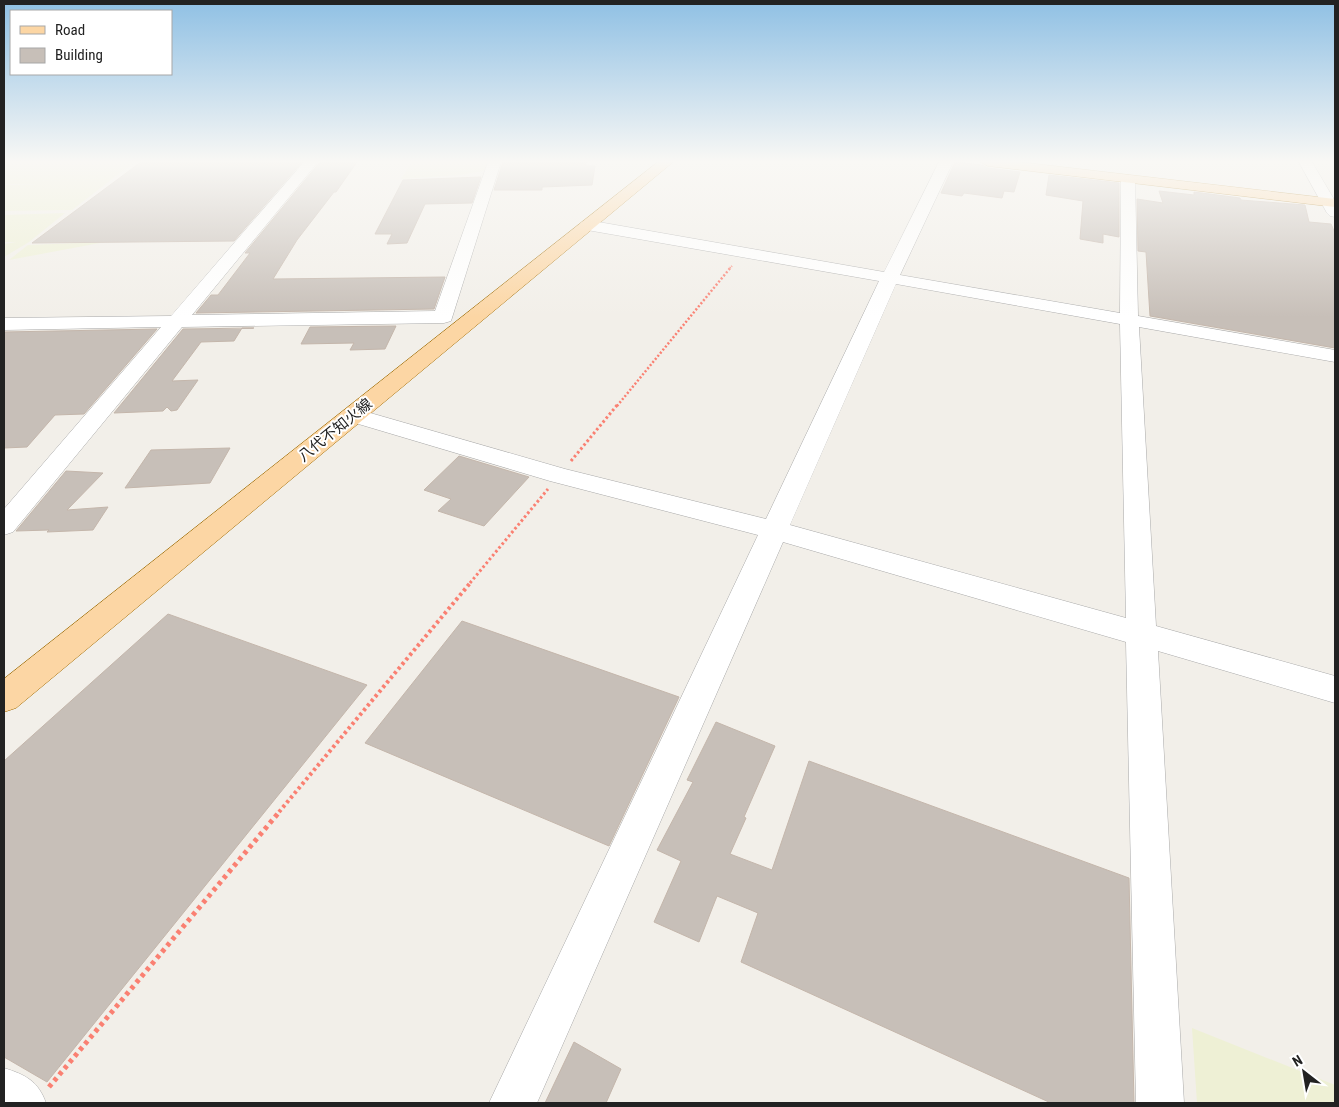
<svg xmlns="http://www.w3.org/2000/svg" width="1339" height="1107" font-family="'Roboto Condensed','Noto Sans JP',sans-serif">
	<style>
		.farmland { fill: #eef0d5 }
		.building { fill: #c7bfb8; stroke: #c4b6ab }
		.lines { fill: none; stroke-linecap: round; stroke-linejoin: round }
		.minor-casing { stroke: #a9a9a9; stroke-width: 1 }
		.major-casing { stroke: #a06b00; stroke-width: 1 }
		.path-far4 { stroke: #fa8072; stroke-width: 2; stroke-dasharray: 1 1; stroke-linecap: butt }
		.path-far3 { stroke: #fa8072; stroke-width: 2.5; stroke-dasharray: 2 2; stroke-linecap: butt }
		.path-far2 { stroke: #fa8072; stroke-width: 3; stroke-dasharray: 2.5 2.5; stroke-linecap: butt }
		.path-far1 { stroke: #fa8072; stroke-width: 4; stroke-dasharray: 3 3; stroke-linecap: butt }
		.path { stroke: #fa8072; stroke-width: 5; stroke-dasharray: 4 4; stroke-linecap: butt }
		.minor { fill: #fff; fill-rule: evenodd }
		.major { fill: #fcd6a4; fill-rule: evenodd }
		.labels { text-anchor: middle; stroke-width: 4; stroke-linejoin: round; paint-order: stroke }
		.street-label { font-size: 15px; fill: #222; stroke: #fff }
	</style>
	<rect width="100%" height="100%" fill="#f2efe9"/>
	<g class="farmland">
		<path d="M4 162H134L72 210 4 211V185L43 184H4Z"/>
		<path d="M412 162H489V170L460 175 401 179Z"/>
		<path d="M65 213 29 242 4 257V244L16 242H4V215Z"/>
		<path d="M105 242 9 260 28 245Z"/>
		<path d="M1192 1028 1335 1085V1103H1197Z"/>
	</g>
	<g class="building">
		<path d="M141 162H302L234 241 32 243Z"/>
		<path d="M320 162H357L336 192H334L297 240 273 279 445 277 434 309 196 313 211 295H218L250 253H245Z"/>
		<path d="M503 162H586V166H595L592 185 542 187V190H494Z"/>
		<path d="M955 162 982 165 988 168 1020 172 1014 192 1004 191 1002 198 964 193 962 196 941 193Z"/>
		<path d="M1049 175 1119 183V237L1103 234V243L1080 239 1083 201 1046 195Z"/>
		<path d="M481 177 472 203 425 204 407 243 387 244 392 234H375L403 180Z"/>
		<path d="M1159 191 1194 195V192L1240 198 1241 200 1305 205 1309 222 1331 224 1335 233V348L1150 316 1146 252 1138 251 1137 199 1163 203Z"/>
		<path d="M396 326 385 349 350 350 354 343 301 344 310 327Z"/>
		<path d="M242 328 234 341 201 342 172 381 198 380 177 410 171 411 167 407 163 411 114 413 183 329 254 328Z"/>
		<path d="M157 329 84 414 55 415 27 447 4 448V332Z"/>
		<path d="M230 448 210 483 125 488 151 450Z"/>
		<path d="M459 456 529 477 484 526 438 511 451 499 424 490Z"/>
		<path d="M66 471 103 473 67 510 108 507 93 530 47 532 49 530 16 531Z"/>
		<path d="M168 614 367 685 47 1082 4 1057V761Z"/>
		<path d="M462 621 679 697 609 846 365 743Z"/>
		<path d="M716 722 775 746 744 817 746 818 730 854 772 870 809 761 1129 878 1134 1103H1051L741 962 758 913 717 896 699 942 654 922 681 861 657 850 693 782 687 780Z"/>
		<path d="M574 1042 621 1069 606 1103H545Z"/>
	</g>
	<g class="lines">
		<g class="minor-casing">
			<g id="minor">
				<path d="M304 162H318L192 315 435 311 488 162H501L451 321 444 323 182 327 13 532 4 535V509L161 327 4 330V318L171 316Z"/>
				<path d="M939 162H953L900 275 1120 313 1121 179 1128 175 1135 179 1138 316 1335 350V362L1139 327 1156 626 1335 676V703L1158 651 1184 1103H1136L1126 642 783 542 537 1103H489L758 535 550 481 345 420 342 415 345 410 353 408 565 469 766 519 879 281 587 230 582 228 579 225 582 222 587 220 884 272ZM896 284 1120 324 1126 618 790 525Z"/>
				<path d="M1299 162H1312L1335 201V217L1330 216 1327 213Z"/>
				<path d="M4 1068C26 1075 38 1081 46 1103H4Z"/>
			</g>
		</g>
		<g class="major-casing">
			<g id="major">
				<path d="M658 162H673L16 708 4 712V679Z"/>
				<path d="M981 162H1019L1335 199V207L988 166Z"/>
			</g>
		</g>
		<path class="path-far4" d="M730 268 732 266"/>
		<path class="path-far3" d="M617 406 731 267"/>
		<g class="path-far2">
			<path d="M571 461 618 404"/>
			<path d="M470 583 548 489"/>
		</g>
		<path class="path-far1" d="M279 812 471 582"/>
		<path class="path" d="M49 1087 280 811"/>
		<use href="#minor" class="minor"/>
		<use href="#major" class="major"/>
	</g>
	<linearGradient id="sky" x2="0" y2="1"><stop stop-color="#8fc0e4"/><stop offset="0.51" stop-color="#f9f8f5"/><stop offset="1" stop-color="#f9f8f5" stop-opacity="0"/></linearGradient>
	<rect width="1339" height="317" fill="url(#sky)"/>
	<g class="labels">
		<g class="street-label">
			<text transform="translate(335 430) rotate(-39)" y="5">八代不知火線</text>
		</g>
	</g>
	<rect width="1339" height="1107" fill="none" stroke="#222222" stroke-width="10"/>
	<rect x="10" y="10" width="162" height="65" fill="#ffffff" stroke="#a7a7a7"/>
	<rect x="20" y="26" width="25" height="8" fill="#fcd6a4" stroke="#a7a7a7"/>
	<text x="55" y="35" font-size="15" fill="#222222">Road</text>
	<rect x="20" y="48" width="25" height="15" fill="#c7bfb8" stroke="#a7a7a7"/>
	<text x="55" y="60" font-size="15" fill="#222222">Building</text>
	<g transform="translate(1304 1072) rotate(329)" stroke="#ffffff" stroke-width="4" paint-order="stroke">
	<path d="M0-4L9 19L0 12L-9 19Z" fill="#222222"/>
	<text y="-8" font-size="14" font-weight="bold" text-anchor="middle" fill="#222222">N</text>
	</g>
</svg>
